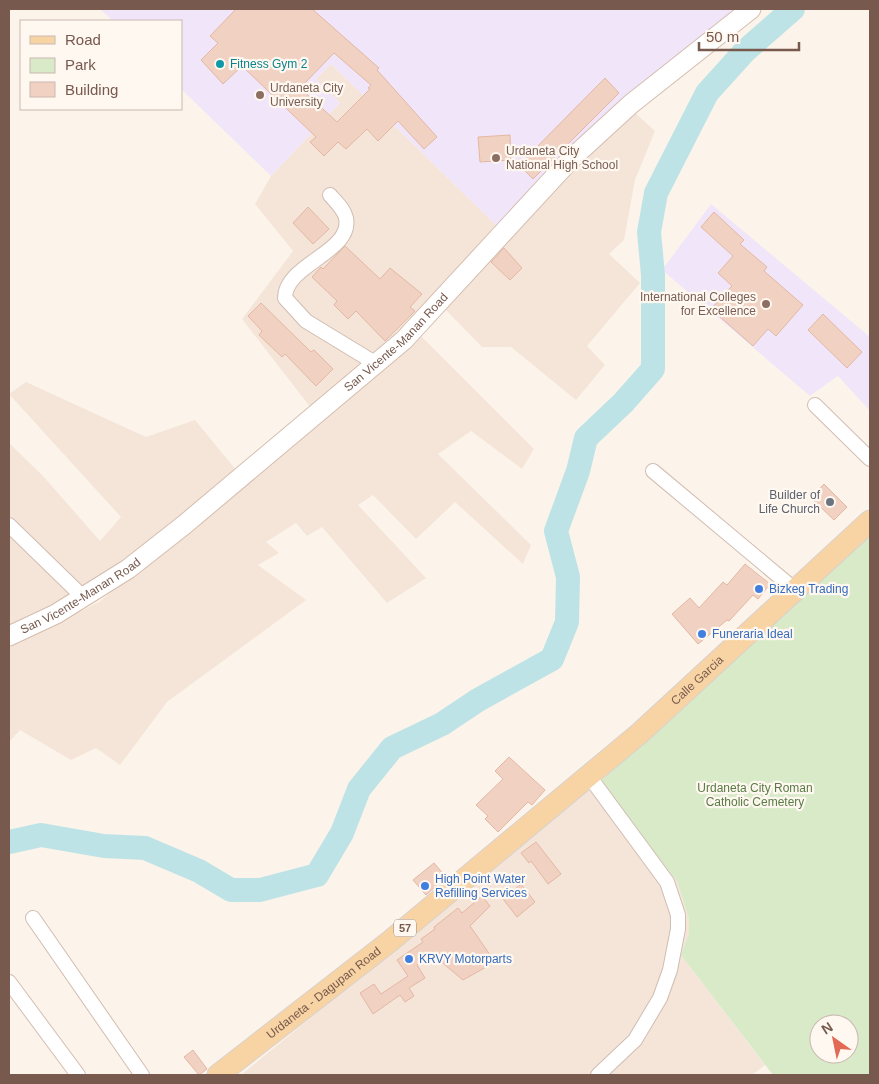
<svg xmlns="http://www.w3.org/2000/svg" width="879" height="1084" font-family="Arial,sans-serif">
	<style>
		.residential { fill: #f4e5d8 }
		.education { fill: #f1e6f9 }
		.green { fill: #d8eac8; fill-rule: evenodd }
		.lines { fill: none; stroke-linecap: round; stroke-linejoin: round }
		.river { stroke: #bee3e6; stroke-width: 24 }
		.building { fill: #f1d2c2; stroke: #e3b7a3; fill-rule: evenodd }
		.street-casing { stroke: #d1bdb2; stroke-width: 16 }
		.secondary-casing { stroke: #d4bdaf; stroke-width: 21 }
		.primary-casing { stroke: #d9d1cd; stroke-width: 23 }
		.street { stroke: #fff; stroke-width: 14 }
		.secondary { stroke: #fff; stroke-width: 19 }
		.primary { stroke: #f8d4a5; stroke-width: 21 }
		.culture-dot { fill: #0f9aa8; stroke: #fff8f1; stroke-width: 2 }
		.education-dot { fill: #8d6e63; stroke: #fff8f1; stroke-width: 2 }
		.worship-dot { fill: #6b7280; stroke: #fff8f1; stroke-width: 2 }
		.shop-dot { fill: #3f7fe0; stroke: #fff8f1; stroke-width: 2 }
		.labels { text-anchor: middle; stroke-width: 4.5; stroke-linejoin: round; paint-order: stroke }
		.shield { fill: #fff8f1; stroke: #a0897e; stroke-width: 1 }
		.shield-label { font-size: 11px; font-weight: bold; fill: #77594d }
		.culture-label { font-size: 12px; fill: #0d838f; stroke: #fff8f1; text-anchor: start }
		.education-label { font-size: 12px; fill: #785e54; stroke: #fff8f1; text-anchor: start }
		.street-label { font-size: 12px; fill: #77594d; stroke: #fff8f1 }
		.worship-label { font-size: 12px; fill: #5b616d; stroke: #fff8f1; text-anchor: end }
		.shop-label { font-size: 12px; fill: #366cbe; stroke: #fff8f1; text-anchor: start }
		.park-label { font-size: 12px; fill: #597c45; stroke: #fff8f1 }
	</style>
	<rect width="100%" height="100%" fill="#fcf4ea"/>
	<g class="residential">
		<path d="M331 64 497 226 396 339 311 408 242 319 293 251 255 204 271 176 340 103 316 79Z"/>
		<path d="M633 111 655 131 635 180 624 240 609 254 640 283 587 346 605 365 576 400 511 347H482L445 309 479 267Z"/>
		<path d="M421 336 534 449 522 469 471 431 438 454 531 545 523 564 455 502 416 539 373 495 358 505 426 578 387 603 322 527 307 536 296 523 266 542 279 553 258 565 306 600 167 702 120 765 96 748 71 760 20 730 9 742V647L99 602Z"/>
		<path d="M26 382 146 437 195 420 236 470 151 539 52 611 9 630V443L43 476 100 541 121 517 9 394Z"/>
		<path d="M602 780 608 796 677 881 689 919V933L681 955 765 1065 752 1075H241L559 813Z"/>
	</g>
	<g class="education">
		<path d="M100 9H738L632 90 497 226 331 64 316 79 340 103 271 176 181 89V21H113Z"/>
		<path d="M711 204 870 337V411L838 376 810 396 662 270Z"/>
	</g>
	<path class="green" d="M869 536 870 1075H773L681 955 689 933V919L677 881 608 796 602 780ZM819 1024H849V1054H819Z"/>
	<g class="lines">
		<path class="river" d="M9 842 41 835 104 846 145 848 199 871 231 890H260L317 875 342 833 359 789 392 748 442 724 478 700 552 659 567 622 568 577 556 531 578 471 586 438 623 403 653 369V275L649 232 656 193 707 93 745 51 793 9"/>
	</g>
	<g class="building">
		<path d="M236 9H312L379 68 377 70 437 137 424 149 398 121 378 141 367 129 346 149 338 142 324 156 310 142 316 137 242 66 223 84 201 60 218 43 210 36ZM334 53 371 85 368 88 370 89 337 122 300 88Z"/>
		<path d="M605 78 619 93 533 179 519 165Z"/>
		<path d="M510 135 511 160 480 162 478 137Z"/>
		<path d="M308 207 329 229 313 244 293 223Z"/>
		<path d="M714 212 744 240 740 244 767 267 764 271 803 305 776 336 768 329 753 346 711 309 732 286 718 273 733 256 701 227Z"/>
		<path d="M345 246 380 279 390 268 422 294 410 307 415 311 385 341 356 311 348 319 334 305 337 301 312 277 321 267 323 269Z"/>
		<path d="M504 248 522 268 510 280 491 262Z"/>
		<path d="M261 303 311 352 314 350 333 369 316 386 285 354 282 357 259 335 262 331 248 316Z"/>
		<path d="M823 314 862 352 847 368 808 330Z"/>
		<path d="M824 484 847 507 834 520 811 498Z"/>
		<path d="M745 564 770 584 758 599 753 595 729 621 727 620 698 644 672 614 690 598 699 608 723 582 727 585Z"/>
		<path d="M509 757 545 790 532 805 528 802 498 832 485 819 488 816 476 805 503 779 495 771Z"/>
		<path d="M536 842 561 874 548 884 531 861 529 863 521 853Z"/>
		<path d="M434 863 446 877 426 895 413 880Z"/>
		<path d="M521 884 535 902 517 917 503 899Z"/>
		<path d="M482 896 490 906 470 926 495 962 463 980 433 955 417 965 425 978 409 988 414 996 405 1002 400 995 373 1014 360 993 374 984 381 994 408 976 397 960 423 942 421 939 435 929 434 927 458 908 462 913Z"/>
		<path d="M193 1050 207 1069 199 1075 184 1057Z"/>
	</g>
	<g class="lines">
		<g class="street-casing">
			<g id="street">
				<path d="M330 195C336 202 344 209 346 218 353 252 285 264 285 298L306 321 375 363"/>
				<path d="M815 405 870 459"/>
				<path d="M653 471 794 589"/>
				<path d="M9 525 84 598"/>
				<path d="M589 776 667 882 678 915V929L670 970 660 998 635 1040 598 1075"/>
				<path d="M33 918 142 1075"/>
				<path d="M9 982 78 1075"/>
			</g>
		</g>
		<g class="secondary-casing">
			<g id="secondary">
				<path id="s1" d="M9 636 56 614 128 569 184 525 404 340 571 159 631 104 751 9"/>
			</g>
		</g>
		<g class="primary-casing">
			<g id="primary">
				<path id="s2" d="M218 1075 389 942 640 733 870 521"/>
			</g>
		</g>
		<use href="#street" class="street"/>
		<use href="#secondary" class="secondary"/>
		<use href="#primary" class="primary"/>
	</g>
	<circle class="culture-dot" cx="220" cy="64" r="5"/>
	<g class="education-dot">
		<circle cx="260" cy="95" r="5"/>
		<circle cx="496" cy="158" r="5"/>
		<circle cx="766" cy="304" r="5"/>
	</g>
	<circle class="worship-dot" cx="830" cy="502" r="5"/>
	<g class="shop-dot">
		<circle cx="759" cy="589" r="5"/>
		<circle cx="702" cy="634" r="5"/>
		<circle cx="425" cy="886" r="5"/>
		<circle cx="409" cy="959" r="5"/>
	</g>
	<g class="labels">
		<rect class="shield" x="394" y="919.5" width="22" height="17" rx="4"/>
		<g class="shield-label">
			<text x="405" y="932">57</text>
		</g>
		<g class="culture-label">
			<text x="230" y="68">Fitness Gym 2</text>
		</g>
		<g class="education-label">
			<text x="270" y="92">Urdaneta City<tspan x="270" dy="14">University</tspan></text>
			<text x="506" y="155">Urdaneta City<tspan x="506" dy="14">National High School</tspan></text>
			<text x="756" y="301" text-anchor="end">International Colleges<tspan x="756" dy="14">for Excellence</tspan></text>
		</g>
		<g class="street-label">
			<text dy="4" stroke="none"><textPath href="#s1" startOffset="488">San Vicente-Manan Road</textPath></text>
			<text dy="4" stroke="none"><textPath href="#s1" startOffset="82">San Vicente-Manan Road</textPath></text>
			<text dy="4" stroke="none"><textPath href="#s2" startOffset="621">Calle Garcia</textPath></text>
			<text dy="4" stroke="none"><textPath href="#s2" startOffset="134">Urdaneta - Dagupan Road</textPath></text>
		</g>
		<g class="worship-label">
			<text x="820" y="499">Builder of<tspan x="820" dy="14">Life Church</tspan></text>
		</g>
		<g class="shop-label">
			<text x="769" y="593">Bizkeg Trading</text>
			<text x="712" y="638">Funeraria Ideal</text>
			<text x="435" y="883">High Point Water<tspan x="435" dy="14">Refilling Services</tspan></text>
			<text x="419" y="963">KRVY Motorparts</text>
		</g>
		<g class="park-label">
			<text x="755" y="792">Urdaneta City Roman<tspan x="755" dy="14">Catholic Cemetery</tspan></text>
		</g>
	</g>
	<rect width="879" height="1084" fill="none" stroke="#77594d" stroke-width="20"/>
	<rect x="20" y="20" width="162" height="90" fill="#fff8f1" stroke="#c9b8af"/>
	<rect x="30" y="36" width="25" height="8" fill="#f8d4a5" stroke="#c9b8af"/>
	<text x="65" y="45" font-size="15" fill="#77594d">Road</text>
	<rect x="30" y="58" width="25" height="15" fill="#d8eac8" stroke="#c9b8af"/>
	<text x="65" y="70" font-size="15" fill="#77594d">Park</text>
	<rect x="30" y="82" width="25" height="15" fill="#f1d2c2" stroke="#c9b8af"/>
	<text x="65" y="95" font-size="15" fill="#77594d">Building</text>
	<g transform="translate(834 1039) rotate(327)"><circle r="24" fill="#fff8f1" stroke="#c9b8af"/>
	<path d="M0-4L9 19L0 12L-9 19Z" fill="#e26953"/>
	<text y="-8" font-size="14" font-weight="bold" text-anchor="middle" fill="#77594d">N</text>
	</g>
	<path d="M699 42v8h100v-8" fill="none" stroke="#77594d" stroke-width="2.5"/>
	<text x="706" y="42" font-size="15" fill="#77594d" stroke="#fff8f1" stroke-width="4" paint-order="stroke">50 m</text>
</svg>
